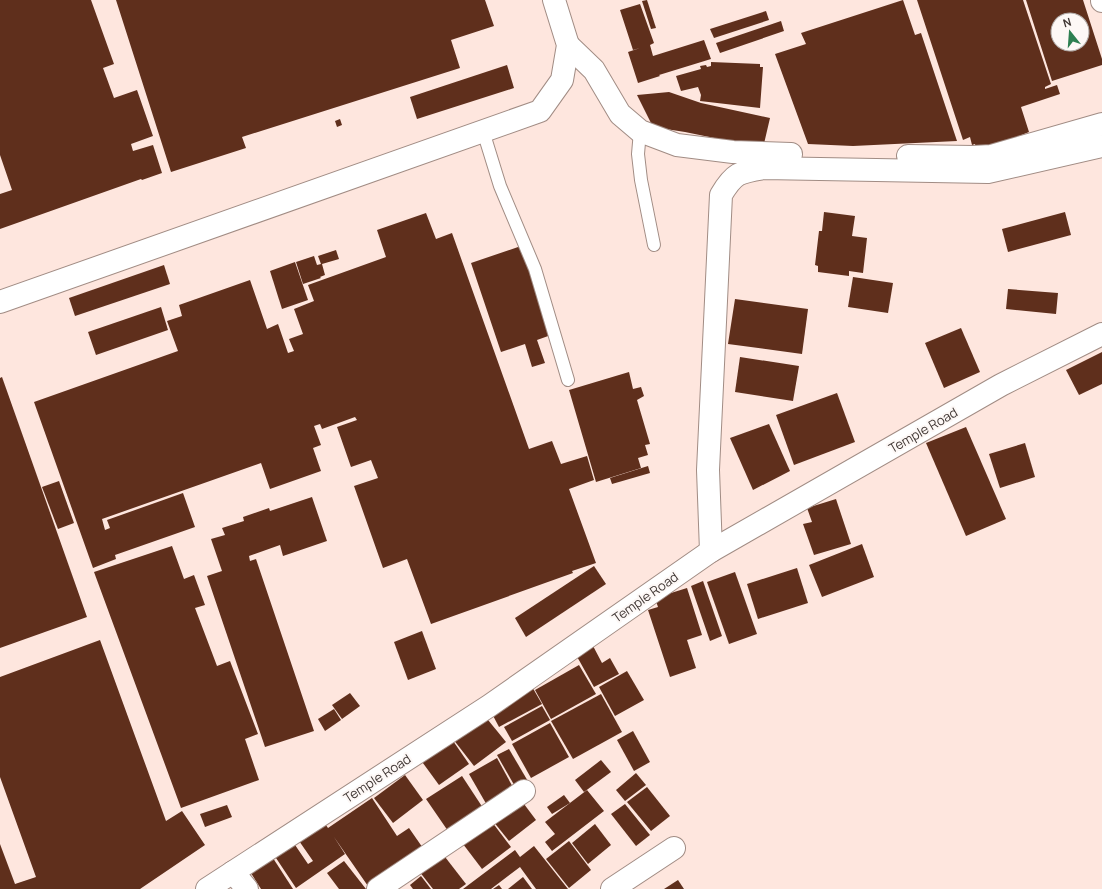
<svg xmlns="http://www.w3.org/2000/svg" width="1102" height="889" font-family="Manrope,sans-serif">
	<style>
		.building { fill: #5f2f1c; fill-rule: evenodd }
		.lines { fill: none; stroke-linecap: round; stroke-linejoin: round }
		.service-casing { stroke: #a18c84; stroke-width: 14 }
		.minor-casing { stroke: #a18c84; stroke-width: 24 }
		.tertiary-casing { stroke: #a18c84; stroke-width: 24 }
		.service { stroke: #fff; stroke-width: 12 }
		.minor { stroke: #fff; stroke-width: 22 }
		.tertiary { stroke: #fff; stroke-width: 22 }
		.labels { text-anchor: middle; stroke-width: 4; stroke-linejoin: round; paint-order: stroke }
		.street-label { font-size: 13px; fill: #403734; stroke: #fdf8f6 }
	</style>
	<rect width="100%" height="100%" fill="#fee6de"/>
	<g class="building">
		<path d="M0 0H91L114 64 103 68 114 98 137 90 153 136 131 144 133 151 153 145 162 173 142 180 141 179 0 229V194L12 190 0 155Z"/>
		<path d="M116 0H485L494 26 451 40 460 68 242 137 246 148 171 172Z"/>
		<path d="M647 0 656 28 651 29 642 1Z"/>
		<path d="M903 0 915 35 921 33 957 141 853 146 808 144 775 54 806 44 801 33Z"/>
		<path d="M917 0H1023L1051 84 1045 87V89L1057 85 1060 94 1021 107 1029 132 1019 136 1021 143 976 148 975 144 972 145 970 137 963 140Z"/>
		<path d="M1026 0H1083L1102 59V65L1052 81ZM1058 20H1082V44H1058Z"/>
		<path d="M640 4 654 43 650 45 653 56 704 40 711 59 659 75 660 76 638 83 628 52 640 48 633 50 620 10Z"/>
		<path d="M766 11 769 20 714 38 710 29Z"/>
		<path d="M781 21 784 31 720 53 716 43Z"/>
		<path d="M711 62 760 64V67H763L760 108 700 101 701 95 698 87 681 91 676 76 701 69 700 66 706 65 707 67 711 66Z"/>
		<path d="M507 65 514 88 417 119 410 97Z"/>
		<path d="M669 92 701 103 770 118 763 148 685 132 653 127 637 95Z"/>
		<path d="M340 119 342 125 337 127 335 121Z"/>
		<path d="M824 212 855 216 852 236 867 238 863 273 849 271V276L818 272V266L815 265 819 231H822Z"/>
		<path d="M1065 212 1071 235 1008 252 1002 229Z"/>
		<path d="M426 213 436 239 452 233 529 449 552 441 561 464 587 456 594 480 569 489 596 563 572 571 573 573 431 624 407 559 383 568 354 486 378 478 371 460 351 467 337 427 357 420 355 417 322 429 320 424 314 426 321 445 313 448 321 471 270 489 261 463 102 519 105 530 110 528 107 520 183 493 195 527 115 555 116 559 93 568 34 402 178 351 167 321 182 316 179 305 250 280 267 329 278 324 288 353 294 351 289 339 303 334 294 309 314 301 308 285 386 257 377 230Z"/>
		<path d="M521 246 551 335 537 340 545 363 532 367 525 344 501 352 471 263Z"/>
		<path d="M336 250 339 259 322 264 325 275 320 277 321 278 303 284 296 262 314 256 317 265 321 264 318 256Z"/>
		<path d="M295 262 308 300 282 309 270 271Z"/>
		<path d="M164 265 170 284 75 316 69 298Z"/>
		<path d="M853 277 893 283 888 313 848 307Z"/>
		<path d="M1008 289 1058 293 1056 314 1006 309Z"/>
		<path d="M735 299 808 309 802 354 728 344Z"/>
		<path d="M161 307 168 330 96 355 88 332Z"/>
		<path d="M961 328 980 372 944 388 925 343Z"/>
		<path d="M1102 352V384L1079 395 1066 370Z"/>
		<path d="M740 357 799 366 793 401 735 392Z"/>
		<path d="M629 372 633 389 641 387 644 396 637 400 650 444 645 445 648 455 638 458 641 468 596 482 569 390Z"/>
		<path d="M2 377 87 617 0 648V378Z"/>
		<path d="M837 393 855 442 794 465 776 415Z"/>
		<path d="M769 424 790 471 753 490 730 438Z"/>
		<path d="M966 427 1006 519 966 536 926 443Z"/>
		<path d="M1025 443 1035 477 1000 488 989 454Z"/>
		<path d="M648 466 650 473 612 484 610 478Z"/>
		<path d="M59 481 74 523 58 529 42 487Z"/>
		<path d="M312 497 327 541 283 556 280 545 249 556 250 561 256 559 314 731 265 747 207 576 222 571 211 539 225 535 222 528 244 521 243 517 269 508 270 511Z"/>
		<path d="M836 499 851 544 814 555 803 524 812 522 807 508Z"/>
		<path d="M862 544 874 577 822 597 809 565Z"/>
		<path d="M172 546 184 579 194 575 205 605 195 608 217 666 230 661 258 734 245 739 259 780 181 808 94 572Z"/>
		<path d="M594 566 606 584 526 637 515 618Z"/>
		<path d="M797 568 808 603 758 619 747 584Z"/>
		<path d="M735 572 757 634 729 644 707 582Z"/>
		<path d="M703 581 722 636 710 641 691 586Z"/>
		<path d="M687 588 702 635 687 640 696 668 670 677 648 610 658 607 655 598Z"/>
		<path d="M422 631 436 669 408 680 394 642Z"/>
		<path d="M100 640 166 821 182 811 205 845 140 889H0V844L15 884 36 877 0 777V677Z"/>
		<path d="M592 644 602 663 610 658 619 674 594 687 575 653Z"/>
		<path d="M579 665 596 694 551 719 535 690Z"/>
		<path d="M627 671 644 700 615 716 599 687Z"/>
		<path d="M531 685 542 704 499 727 489 708Z"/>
		<path d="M350 693 360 706 342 719 332 705Z"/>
		<path d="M601 694 622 732 573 759 551 721Z"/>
		<path d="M542 706 550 720 512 741 504 727Z"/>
		<path d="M334 709 341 720 325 731 318 719Z"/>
		<path d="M484 715 506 742 474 766 453 739Z"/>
		<path d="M550 723 569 757 531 778 512 744Z"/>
		<path d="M633 731 650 762 634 771 617 740Z"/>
		<path d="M451 738 469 764 439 785 420 759Z"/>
		<path d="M509 749 529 783 517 790 497 755Z"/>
		<path d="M497 758 515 791 488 807 469 774Z"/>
		<path d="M601 760 611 772 584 792 575 780Z"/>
		<path d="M636 773 646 785 625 801 616 790Z"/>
		<path d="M405 775 423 800 393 823 374 798Z"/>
		<path d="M462 776 483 808 448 831 426 799Z"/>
		<path d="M647 787 670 816 651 831 627 802Z"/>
		<path d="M587 790 604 811 552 851 545 842 555 834 545 822Z"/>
		<path d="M564 795 570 803 552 814 547 807Z"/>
		<path d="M372 798 397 836 409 828 425 851 370 889 334 837 345 854 296 888 274 855 293 842 308 864 313 861 297 838 323 821 328 828Z"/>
		<path d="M521 800 536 820 509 841 493 821Z"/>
		<path d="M625 804 650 835 636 846 611 814Z"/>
		<path d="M227 805 232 817 205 827 200 814Z"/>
		<path d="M492 822 511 847 482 869 463 844Z"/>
		<path d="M595 824 611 845 588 864 572 843Z"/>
		<path d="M569 841 591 870 569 888 546 859Z"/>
		<path d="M534 846 568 889H536L520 867 491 889H463L515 850 520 857Z"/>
		<path d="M442 853 466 884 459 889H433L419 871Z"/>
		<path d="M271 855 293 889H261L249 870Z"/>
		<path d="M344 861 366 889H339L327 873Z"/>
		<path d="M421 876 431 889H413L410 885Z"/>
		<path d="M523 877 532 889H508Z"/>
		<path d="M678 880 684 889H664Z"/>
		<path d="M499 885 502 889H493Z"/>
	</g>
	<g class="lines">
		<g class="service-casing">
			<g id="service">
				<path d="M483 131 500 186 535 269 568 380"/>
				<path d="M640 131 638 154 641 180 654 245"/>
			</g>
		</g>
		<g class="minor-casing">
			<g id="minor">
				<path d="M1102 0V1"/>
				<path d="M568 45 594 70 620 114 640 131 677 145 733 152 791 154"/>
				<path d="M908 156 973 157 991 156 1102 124"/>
				<path d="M0 302 540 111 562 80 568 45 554 0"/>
				<path d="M711 551 708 470 721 195C734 173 739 172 764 168L988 172 1102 146"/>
				<path d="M233 872 247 889"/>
				<path d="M378 889 524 791"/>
				<path d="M612 889 674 848"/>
			</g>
		</g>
		<g class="tertiary-casing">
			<path id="tertiary" d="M207 889 489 706 711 551 1001 385 1102 334"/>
		</g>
		<use href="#service" class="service"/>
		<use href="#minor" class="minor"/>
		<use href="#tertiary" class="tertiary"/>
	</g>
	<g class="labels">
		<g class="street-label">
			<text transform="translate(923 430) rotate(-30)" y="5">Temple Road</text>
			<text transform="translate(645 597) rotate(-35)" y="5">Temple Road</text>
			<text transform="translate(377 778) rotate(-33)" y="5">Temple Road</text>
		</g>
	</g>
	<g transform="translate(1070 32) rotate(343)"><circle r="19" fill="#fdf8f6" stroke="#b1aba8"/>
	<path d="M0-3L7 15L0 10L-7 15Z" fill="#2d7f51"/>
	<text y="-6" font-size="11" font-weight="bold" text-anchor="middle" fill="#403734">N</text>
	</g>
</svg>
